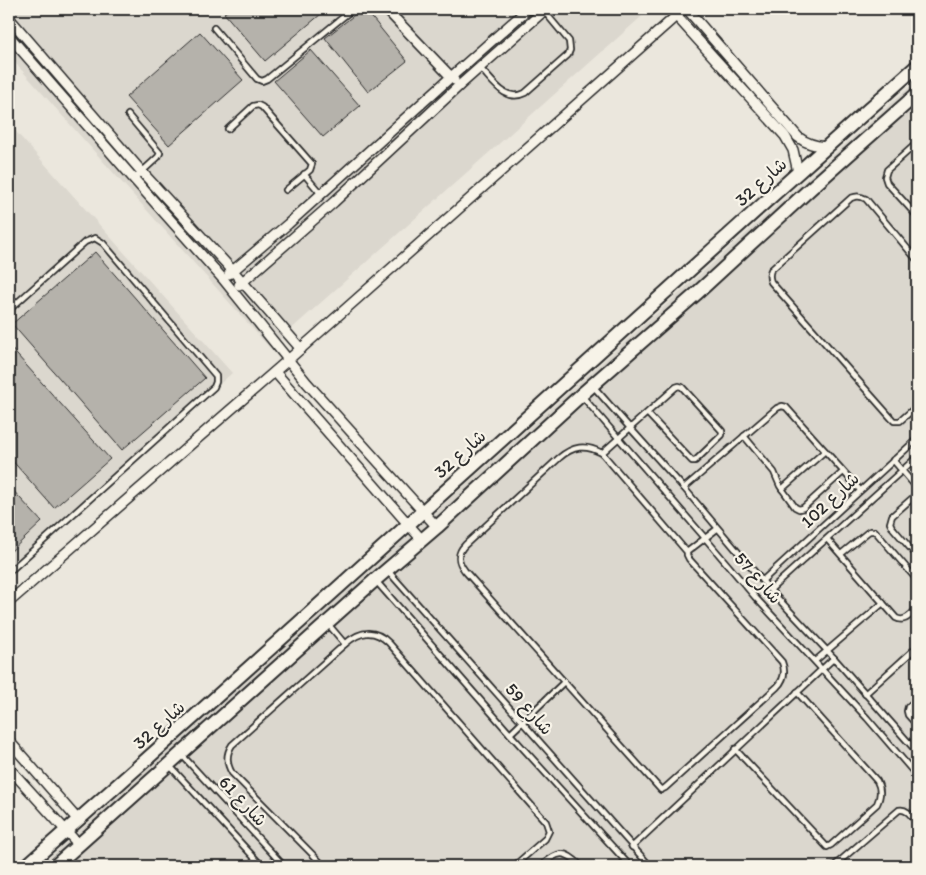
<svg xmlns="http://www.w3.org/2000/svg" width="926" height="875" font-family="Itim,'Playpen Sans Arabic',sans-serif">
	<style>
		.built { fill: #dbd7ce }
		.building { fill: #b5b2ab; stroke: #2b2b2b }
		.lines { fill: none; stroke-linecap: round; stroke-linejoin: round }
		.lane-casing { stroke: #2b2b2b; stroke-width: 8 }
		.street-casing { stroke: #2b2b2b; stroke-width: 12 }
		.secondary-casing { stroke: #2b2b2b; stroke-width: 16 }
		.lane { stroke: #f7f3e8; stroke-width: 4.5 }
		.street { stroke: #f7f3e8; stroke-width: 9 }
		.secondary { stroke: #f7f3e8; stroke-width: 12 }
		.labels { text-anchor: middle; stroke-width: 4.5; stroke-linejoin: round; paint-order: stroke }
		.street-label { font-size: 18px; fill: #2b2b2b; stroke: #f7f3e8 }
	</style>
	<rect width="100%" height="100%" fill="#ebe7dd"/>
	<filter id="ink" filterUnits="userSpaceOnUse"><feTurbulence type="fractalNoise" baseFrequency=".02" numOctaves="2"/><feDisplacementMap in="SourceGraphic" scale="10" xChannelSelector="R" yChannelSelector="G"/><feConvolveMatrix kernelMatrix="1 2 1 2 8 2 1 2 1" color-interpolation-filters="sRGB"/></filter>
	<g filter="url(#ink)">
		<g class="built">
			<path d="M9 9H650L270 348 9 56Z"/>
			<path d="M917 80V866H40Z"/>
			<path d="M9 124 232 373 9 574Z"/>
		</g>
		<g class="building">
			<path d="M230 9H327L265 61 224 13Z"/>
			<path d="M362 9H365L407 61 368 92 325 38Z"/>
			<path d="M200 32 243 80 169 145 126 97Z"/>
			<path d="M311 50 360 106 323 137 274 81Z"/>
			<path d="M95 252 205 378 122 450 12 324Z"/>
			<path d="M9 346 110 459 54 508 9 457Z"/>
			<path d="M9 486 42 522 9 553Z"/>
		</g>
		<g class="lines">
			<g class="lane-casing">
				<g id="lane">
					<path d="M214 28 257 79 262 81 267 79 353 9"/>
					<path d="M480 68C493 81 505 103 525 93L568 55 570 50 569 41 544 11"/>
					<path d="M128 115 160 153 158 157 134 179"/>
					<path d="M228 129 253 106 258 105 262 107 312 164 310 170 286 190"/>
					<path d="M917 143 887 170 885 177 887 183 917 216"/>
					<path d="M304 174 321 194"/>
					<path d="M917 260 866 199C860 196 857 196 851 198L771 270C769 274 769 277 771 282L892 419 894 421H900L917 406"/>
					<path d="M9 310 85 242 95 238 103 243 216 376V382L214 387 9 572"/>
					<path d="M593 386 630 428 684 488 770 590 834 658 917 752"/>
					<path d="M582 396 705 538 755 597 867 718 917 776"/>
					<path d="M744 436 774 472 780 486 795 507 799 509 803 508 843 472"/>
					<path d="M602 453 676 387 679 386 682 387 722 431V435L695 461H692L647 413"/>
					<path d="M893 460 917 488"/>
					<path d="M684 488 777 408 782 406 786 407 860 490"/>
					<path d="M782 489 825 451"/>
					<path d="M917 494 892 516 890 523 892 527 917 556"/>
					<path d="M827 539 896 618C905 623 911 614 917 609"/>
					<path d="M687 552V555L689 559 782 662C786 672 784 680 777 687L665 788 661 790 465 571C458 562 456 554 465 545L559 458C573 446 585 444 602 453L687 552 717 529"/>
					<path d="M841 554 868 532 870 531H875L917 580"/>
					<path d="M389 572 650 866"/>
					<path d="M376 581 510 734 630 866"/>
					<path d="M762 581 917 439"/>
					<path d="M770 590 917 457"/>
					<path d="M328 624 345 644"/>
					<path d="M815 661 883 603"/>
					<path d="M865 694 917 647"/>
					<path d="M917 699 908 707 907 711 908 715 917 725"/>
					<path d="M510 734 564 682"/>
					<path d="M735 749 827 847 831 845 877 804C881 795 881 789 877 781L797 692"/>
					<path d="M182 755 284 866"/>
					<path d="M170 766 262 866"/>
					<path d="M632 847 834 658"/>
					<path d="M324 866 232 773C226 763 226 754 232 745L345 644C360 631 374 628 389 643L546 822 549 831 545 839 514 866"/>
					<path d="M541 866C558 851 565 849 581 866"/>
					<path d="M834 866 899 810C907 808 912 817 917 823"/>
				</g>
			</g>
			<g class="street-casing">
				<g id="street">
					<path d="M386 9 454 80"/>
					<path d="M670 9 785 136 793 150 798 172"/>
					<path d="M687 9 798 137C807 144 815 146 826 147"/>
					<path d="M9 18 142 172 233 271 301 349"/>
					<path d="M9 36 134 179 223 279 307 383 437 527"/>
					<path d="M229 274 288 224 451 77 528 9"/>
					<path d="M239 285 334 202 460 85 546 9"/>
					<path d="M275 372 422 540"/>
					<path d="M9 602 288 360 684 9"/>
					<path d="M9 741 78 820"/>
					<path d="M9 768 79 845"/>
				</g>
			</g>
			<g class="secondary-casing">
				<g id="secondary">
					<path d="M26 866C325 603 619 332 917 66"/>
					<path d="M55 866 375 580 437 527 581 395 696 294 810 189 917 94"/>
				</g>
			</g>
			<use href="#lane" class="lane"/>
			<use href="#street" class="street"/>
			<use href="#secondary" class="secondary"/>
		</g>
	</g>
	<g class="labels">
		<g class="street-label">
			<text transform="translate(761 182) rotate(-42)" y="6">شارع 32</text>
			<text transform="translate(460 454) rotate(-42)" y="6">شارع 32</text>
			<text transform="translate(830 500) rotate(-43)" y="6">شارع 102</text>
			<text transform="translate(758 578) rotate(49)" y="6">شارع 57</text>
			<text transform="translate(529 709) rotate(49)" y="6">شارع 59</text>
			<text transform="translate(159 725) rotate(-42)" y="6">شارع 32</text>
			<text transform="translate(243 801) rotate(47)" y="6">شارع 61</text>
		</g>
	</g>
	<rect width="926" height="875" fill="none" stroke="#f7f3e8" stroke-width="30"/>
	<rect x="15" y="15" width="896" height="845" fill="none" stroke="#2b2b2b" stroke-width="2" filter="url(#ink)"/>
</svg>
